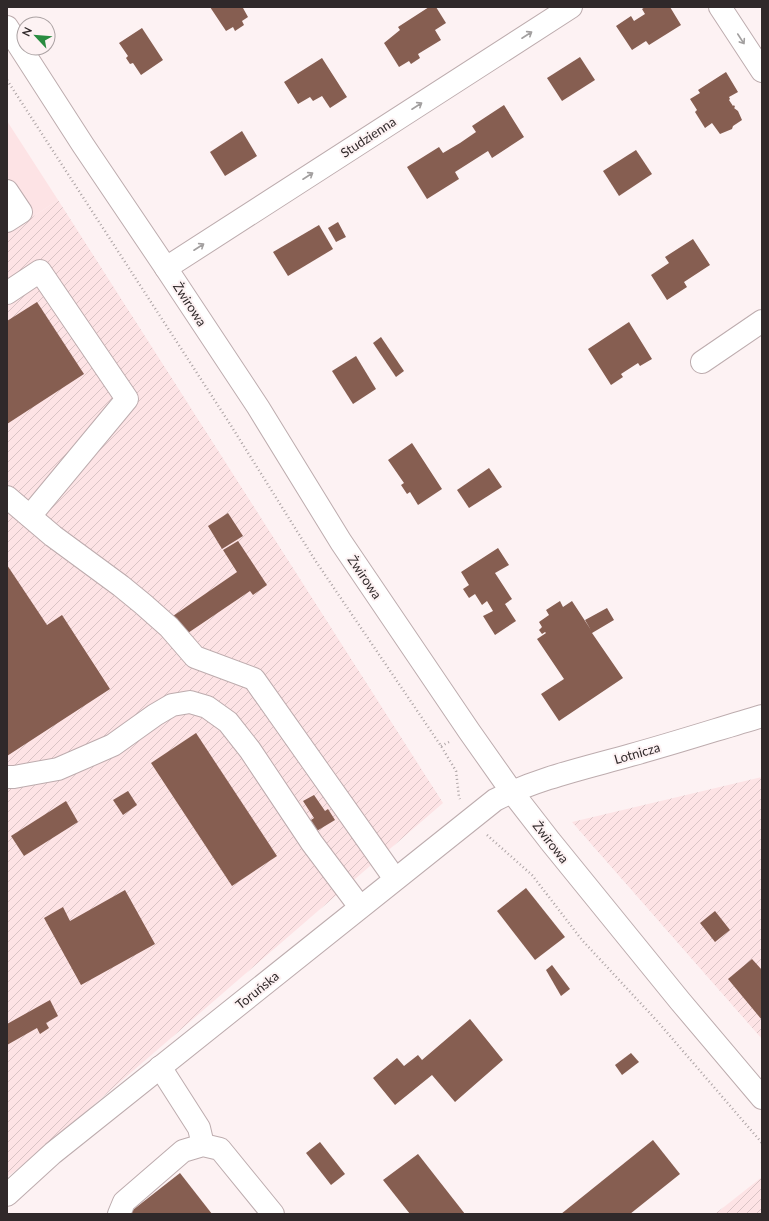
<svg xmlns="http://www.w3.org/2000/svg" width="769" height="1221" font-family="Lato,sans-serif">
	<style>
		.built { fill: #fde3e5 }
		.industrial { fill: url(#industrial-furrows) }
		.building { fill: #865e51 }
		.lines { fill: none; stroke-linecap: round; stroke-linejoin: round }
		.minor-casing { stroke: #bdacae; stroke-width: 24 }
		.path { stroke: #aca3a4; stroke-width: 2.5; stroke-dasharray: 1 3; stroke-linecap: butt }
		.minor { stroke: #fff; stroke-width: 22 }
		.oneway { stroke: #a29f9f }
		.labels { text-anchor: middle; stroke-width: 4; stroke-linejoin: round; paint-order: stroke }
		.street-label { font-size: 13px; fill: #30292a; stroke: #fdf2f3 }
	</style>
	<defs>
		<pattern id="industrial-furrows" width="10" height="10" patternUnits="userSpaceOnUse"><rect width="10" height="10" fill="#fde3e5"/><path d="M-1 1l2-2M0 10L10 0M9 11l2-2" fill="none" stroke="#d9c3c5"/></pattern>
	</defs>
	<rect width="100%" height="100%" fill="#fdf2f3"/>
	<path class="built" d="M7 121 58 200 7 234Z"/>
	<g class="industrial">
		<path d="M58 200 443 803 31 1159 7 1177V234Z"/>
		<path d="M762 777V1039L572 822Z"/>
		<path d="M762 1177V1214H715Z"/>
	</g>
	<g class="building">
		<path d="M210 7H244L243 8 248 17 242 21 244 25 235 31 233 27 226 31Z"/>
		<path d="M429 7H436L446 23 435 30 441 40 418 54 420 58 411 64 409 61 399 67 384 43 400 30 398 27Z"/>
		<path d="M645 7H670L681 25 649 45 646 41 632 50 616 26 631 16 634 21 645 14 642 9Z"/>
		<path d="M142 28 163 60 141 75 133 63 130 64 126 58 128 56 119 43Z"/>
		<path d="M580 57 595 80 562 101 547 78Z"/>
		<path d="M322 58 347 97 330 108 322 96 313 101 310 97 298 104 284 82Z"/>
		<path d="M726 72 738 92 729 97 730 99 729 100 733 106 734 105 735 107 734 108 738 111 742 120 733 126 732 129 720 134 712 123 705 128 695 112 697 110 690 99 700 93 698 90Z"/>
		<path d="M504 105 524 137 492 158 488 151 455 172 459 179 427 199 407 167 439 147 443 153 460 143 476 132 472 126Z"/>
		<path d="M242 131 257 156 225 176 210 152Z"/>
		<path d="M636 150 652 174 619 196 603 171Z"/>
		<path d="M338 222 346 237 336 242 328 228Z"/>
		<path d="M319 225 333 249 288 276 273 252Z"/>
		<path d="M693 239 710 265 684 282 687 287 667 300 651 275 669 263 665 257Z"/>
		<path d="M37 302 84 374 7 424V321Z"/>
		<path d="M629 322 652 359 640 366 638 363 621 374 623 377 611 385 588 349Z"/>
		<path d="M381 337 404 371 396 377 373 343Z"/>
		<path d="M356 356 376 389 353 404 332 371Z"/>
		<path d="M412 443 442 489 418 505 410 492 407 494 401 485 404 483 388 460Z"/>
		<path d="M489 468 502 487 469 508 457 490Z"/>
		<path d="M228 513 243 536 222 549 208 526Z"/>
		<path d="M238 541 267 585 253 595 250 591 185 635 173 616 237 572 223 550Z"/>
		<path d="M498 548 509 565 495 573 512 599 505 604 516 621 495 635 483 616 493 611 487 601 482 605 475 594 469 598 463 589 469 585 461 572Z"/>
		<path d="M7 565 47 625 62 615 110 689 7 756Z"/>
		<path d="M560 601 563 607 572 601 591 630 585 620 607 608 614 620 592 633 623 678 559 721 541 694 564 679 537 639 546 633 545 632 542 634 539 630 542 627 539 622 549 615 546 610Z"/>
		<path d="M196 733 277 856 232 886 151 763Z"/>
		<path d="M128 791 137 805 123 815 113 800Z"/>
		<path d="M314 795 325 811 328 809 335 820 315 832 308 822 314 818 303 801Z"/>
		<path d="M66 801 78 822 24 856 11 836Z"/>
		<path d="M526 888 565 937 535 960 497 911Z"/>
		<path d="M125 890 155 944 81 985 44 918 63 907 70 921Z"/>
		<path d="M715 911 730 930 715 942 700 923Z"/>
		<path d="M752 959 762 970V1020L728 979Z"/>
		<path d="M552 965 570 989 561 996 546 970Z"/>
		<path d="M50 1000 58 1016 46 1023 49 1028 40 1034 37 1028 7 1045V1024Z"/>
		<path d="M470 1019 503 1060 455 1102 432 1075 395 1105 373 1078 397 1058 404 1066 418 1055 422 1060Z"/>
		<path d="M631 1053 639 1062 622 1075 615 1065Z"/>
		<path d="M653 1140 680 1174 630 1214H561Z"/>
		<path d="M320 1142 345 1174 331 1185 306 1153Z"/>
		<path d="M418 1154 465 1214H410L383 1180Z"/>
		<path d="M180 1173 212 1214H130L129 1213Z"/>
	</g>
	<g class="lines">
		<g class="minor-casing">
			<g id="minor">
				<path d="M720 7 762 71"/>
				<path d="M7 27 83 145 166 268 258 407 341 542 469 731 512 792 550 841 680 1001 762 1098"/>
				<path d="M7 191 21 212 7 221"/>
				<path d="M166 268 571 7"/>
				<path d="M7 293 40 271 127 399 30 516"/>
				<path d="M702 362 762 321"/>
				<path d="M7 497 53 536 121 586 143 604 169 627 195 657 254 679 395 879"/>
				<path d="M7 777H14L58 769 113 745 155 715 172 705 190 702 207 707 228 722 250 750 312 843 360 907"/>
				<path d="M160 1067 199 1128 203 1145"/>
				<path d="M7 1195 53 1153 495 800C538 778 585 768 631 755 675 743 718 729 762 716"/>
				<path d="M119 1214 124 1202 183 1151 203 1145 220 1149 273 1214"/>
			</g>
		</g>
		<g class="path">
			<path d="M7 80 230 424 315 560 441 746 456 771 459 797 460 799"/>
			<path d="M441 746 449 742"/>
			<path d="M487 835 532 875 582 940 658 1022 762 1143"/>
		</g>
		<use href="#minor" class="minor"/>
	</g>
	<defs><path id="oneway-shaft" d="M-6 0H5M1.5-3L5.5 0L1.5 3" fill="none" stroke-width="1.6" stroke-linecap="round" stroke-linejoin="round"/></defs>
	<g class="oneway">
		<use href="#oneway-shaft" transform="translate(527 35) rotate(-33)"/>
		<use href="#oneway-shaft" transform="translate(741 39) rotate(57)"/>
		<use href="#oneway-shaft" transform="translate(417 106) rotate(-33)"/>
		<use href="#oneway-shaft" transform="translate(308 176) rotate(-33)"/>
		<use href="#oneway-shaft" transform="translate(199 247) rotate(-33)"/>
	</g>
	<g class="labels">
		<g class="street-label">
			<text transform="translate(368 137) rotate(-33)" y="5">Studzienna</text>
			<text transform="translate(190 304) rotate(57)" y="5">Żwirowa</text>
			<text transform="translate(365 577) rotate(56)" y="5">Żwirowa</text>
			<text transform="translate(637 753) rotate(-16)" y="5">Lotnicza</text>
			<text transform="translate(551 842) rotate(52)" y="5">Żwirowa</text>
			<text transform="translate(257 990) rotate(-39)" y="5">Toruńska</text>
		</g>
	</g>
	<rect width="769" height="1221" fill="none" stroke="#30292a" stroke-width="16"/>
	<g transform="translate(36 36) rotate(296)"><circle r="19" fill="#fdf2f3" stroke="#aba2a3"/>
	<path d="M0-3L7 15L0 10L-7 15Z" fill="#298c40"/>
	<text y="-6" font-size="11" font-weight="bold" text-anchor="middle" fill="#30292a">N</text>
	</g>
</svg>
